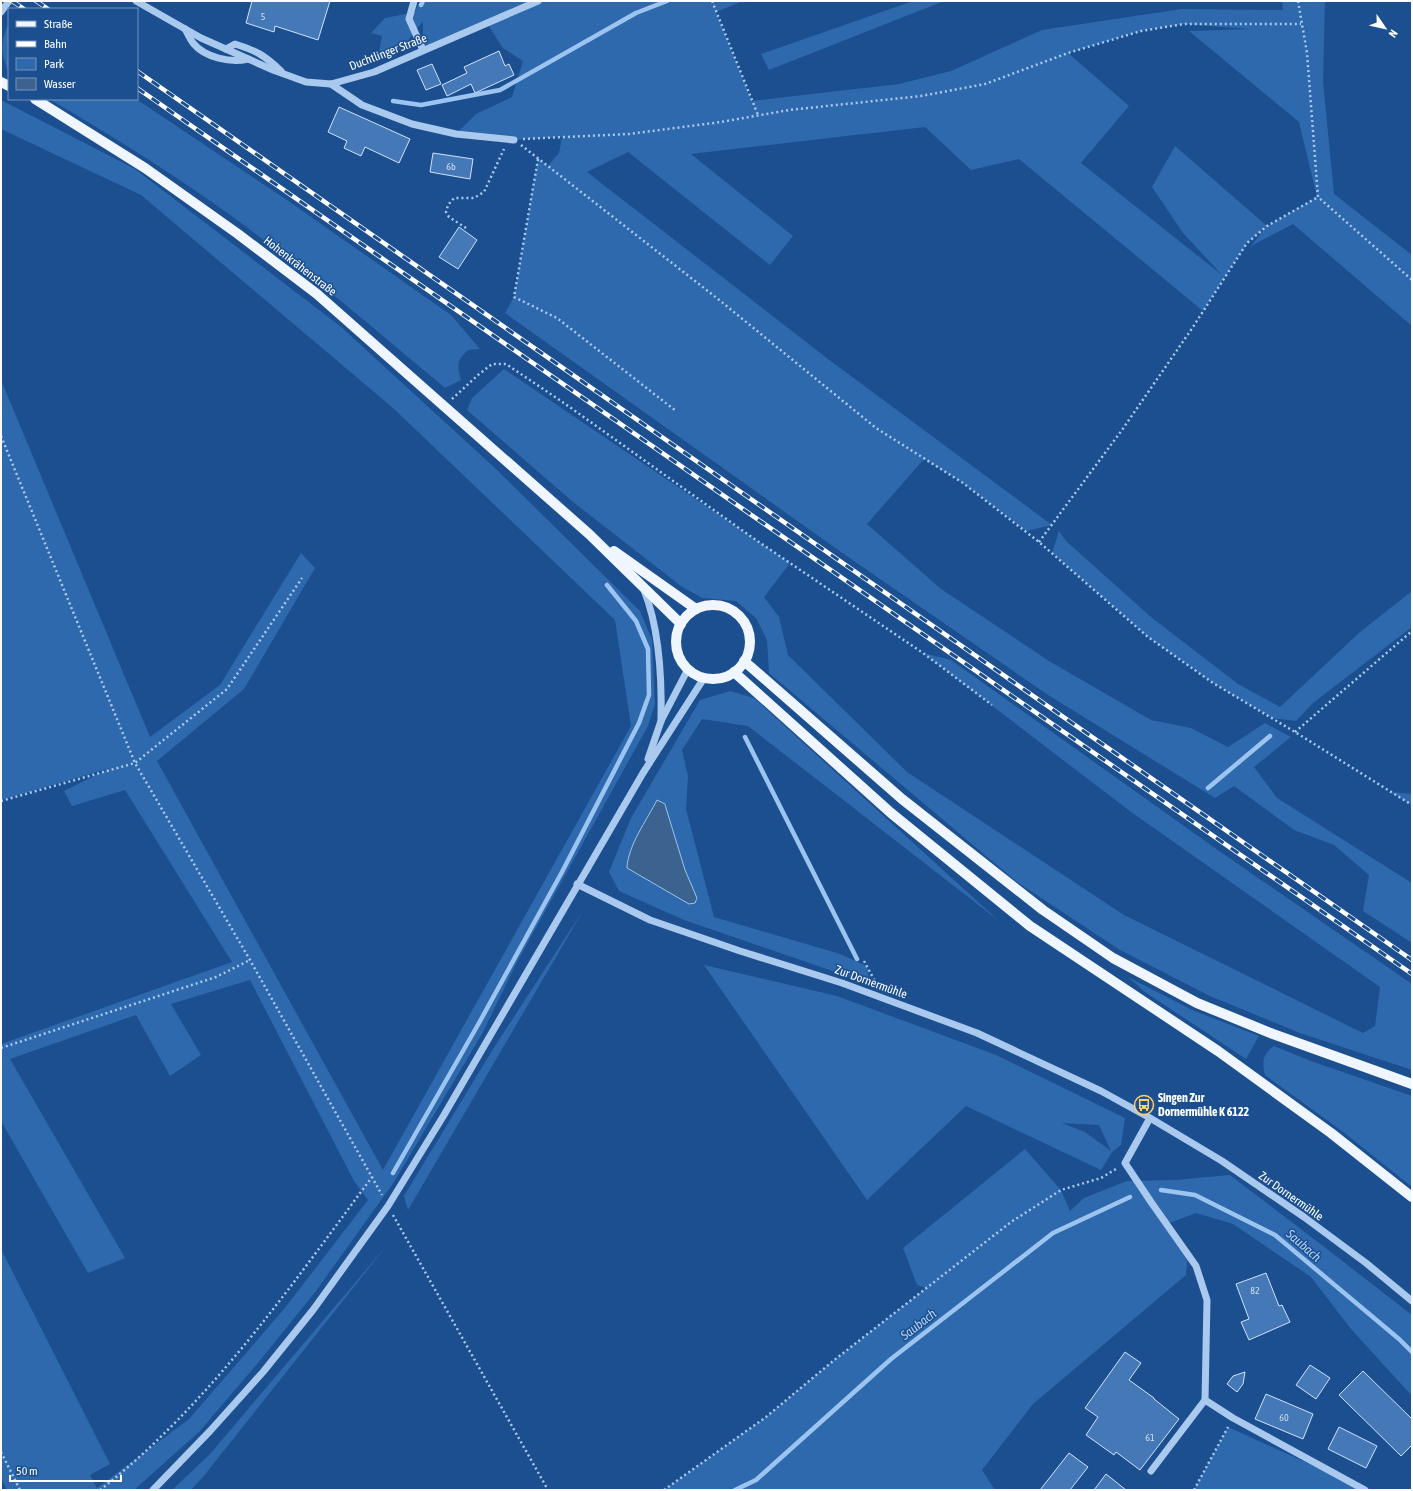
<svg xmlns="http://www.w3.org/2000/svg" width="1413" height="1491" font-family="'Asap Condensed',sans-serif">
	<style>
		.green { fill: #2e69ad; fill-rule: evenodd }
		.water { fill: #3c6290; stroke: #9cc4f0 }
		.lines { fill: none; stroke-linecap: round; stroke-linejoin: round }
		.stream { stroke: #9cc4f0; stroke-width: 4.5 }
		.building { fill: #4478b7; stroke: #cfe3fa }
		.path { stroke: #a9c9ee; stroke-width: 2.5; stroke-dasharray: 2 3; stroke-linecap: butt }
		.minor { stroke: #a9c9ee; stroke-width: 7 }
		.major { stroke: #f0f6ff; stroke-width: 10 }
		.rail-casing { stroke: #fff; stroke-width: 4.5 }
		.rail { stroke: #1b4f8f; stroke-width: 3; stroke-dasharray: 9; stroke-linecap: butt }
		.labels { text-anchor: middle; stroke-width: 3; stroke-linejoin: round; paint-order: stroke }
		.number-label { font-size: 10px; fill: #d0dded }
		.street-label { font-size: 12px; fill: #fff; stroke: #1b4f8f }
		.poi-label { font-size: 12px; font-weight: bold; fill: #fff; stroke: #1b4f8f; text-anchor: start }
		.water-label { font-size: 13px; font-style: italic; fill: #b5d3f5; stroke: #1b4f8f }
	</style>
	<rect width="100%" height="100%" fill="#1b4f8f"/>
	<g class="green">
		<path d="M420 1H743L716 12 752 101 899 84 951 71 1042 30 1182 9 1283 10 1282 1H1325L1323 81 1334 194 1412 255V326L1293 224 1251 246 1265 228 1247 243 1203 311 1019 159 971 170 925 127 691 154 793 236 770 265 628 152 587 172 828 359 1052 525 1026 531 963 483 924 459 867 524 941 589 1049 661 1151 720 1191 728 1228 747 1265 723 1291 737 1254 767 1277 798 1412 883V943L1363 911 1369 875 1334 845 1294 830 1234 786 1215 798 1048 695 841 552 505 313 514 297 538 158 548 166 559 153 562 137 514 140 456 134 476 114 512 97 523 61 503 48 487 23 423 50V21L406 43 391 57H378L382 36 371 33 385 18 415 12ZM1184 24 1250 29 1189 31 1299 122 1317 197 1267 226 1175 146 1152 187 1183 233 1222 275 1081 163 1129 106 1068 53 1140 31Z"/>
		<path d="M913 1H944L769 70 761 54Z"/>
		<path d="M9 22V74C0 50 0 45 9 22Z"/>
		<path d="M49 99H136L284 198 451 315 480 349 468 350C456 362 457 364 461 380L445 388C377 331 309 273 237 220 177 176 114 137 49 99Z"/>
		<path d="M1 100 135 169 340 326 495 468 640 611 652 640 655 704 648 726 517 962 482 1034 394 1182 316 1291 258 1363 199 1432 134 1490H7L1 1478V1249L110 1464 90 1475 97 1488 189 1419 284 1309 368 1200 354 1181 250 980 171 1004 201 1055 170 1076 136 1015 10 1059 125 1258 88 1273 1 1121V1044L232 962 125 790 72 806 64 791 110 768 1 800V380L150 737 220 685 301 553 315 568 244 689 157 761 383 1170 631 726 615 620 393 408 141 195 1 129Z"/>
		<path d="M504 369 790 563 764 597 779 617 788 655 907 772 1124 915 1363 1033 1375 1026 1380 987 1131 812 923 653 951 660 1222 853 1412 984V1070L1300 1033 1210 996 1120 950 1017 882 769 673 767 640 756 618 736 601 702 598 681 586 573 502 467 410 472 398Z"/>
		<path d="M1059 531 1066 541 1151 617 1238 684 1280 707 1360 632 1412 591V627L1313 703 1296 721 1272 718 1213 683 1148 637 1052 553Z"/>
		<path d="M730 691 754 698 999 921 748 726 702 719 682 750 688 776 686 809 714 917 840 954 867 966 870 984 684 920 619 891 609 872 631 818 700 700Z"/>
		<path d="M1390 792 1412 794V805Z"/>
		<path d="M584 909 408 1210 404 1196 493 1049Z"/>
		<path d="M704 965 837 996 996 1055 1125 1118 1121 1145 1112 1152 1101 1170 966 1106 867 1200ZM1062 1123 1099 1125 1111 1151 1085 1132Z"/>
		<path d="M1128 977 1192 1010 1259 1036 1246 1059 1145 992Z"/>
		<path d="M1274 1046 1311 1061 1412 1096V1187L1342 1131 1265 1075C1262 1063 1262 1054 1274 1046Z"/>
		<path d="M1025 1149 1061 1190 1070 1211 1084 1198 1127 1181 1175 1180 1230 1175 1327 1249 1412 1315V1396L1351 1329 1311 1277 1233 1224 1196 1213 1167 1224 1188 1253 1186 1275 1033 1404 982 1470 995 1490H664L766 1417 833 1361 926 1288 917 1285 903 1248Z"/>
		<path d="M388 1244 203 1477 191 1490H172L210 1454Z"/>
		<path d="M1228 1427 1367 1490H1194Z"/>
	</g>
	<path class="water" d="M657 800 665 804 666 808 685 870 697 898 695 903 689 904 627 868C628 845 647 820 657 800Z"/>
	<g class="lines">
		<g class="stream">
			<path d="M421 5 423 1"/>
			<path d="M393 101 421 105 500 90 636 13 667 1"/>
			<path d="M745 737 857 959"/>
			<path d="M1208 788 1270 736"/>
			<path d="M393 1173 479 1023 562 872 639 723 649 695 648 649 636 621 607 585"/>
			<path d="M1161 1190 1195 1195 1275 1235 1399 1339 1412 1352"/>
			<path d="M735 1490 756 1480 891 1359 1053 1233 1130 1197"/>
		</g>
	</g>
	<g class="building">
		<path d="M252 1H330L318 40 275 26 274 32 246 23Z"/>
		<path d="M499 51 505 66 509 64 514 75 475 93 471 84 447 96 442 85 467 73 464 67Z"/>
		<path d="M432 64 441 84 426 90 417 70Z"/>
		<path d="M339 107 410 139 399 163 365 147 361 156 344 148 347 141 328 132Z"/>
		<path d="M433 153 473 159 470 179 430 172Z"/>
		<path d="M459 227 477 240 458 269 439 257Z"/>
		<path d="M1266 1273 1279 1306 1282 1305 1290 1322 1249 1340 1241 1322 1249 1319 1236 1284Z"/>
		<path d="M1125 1352 1141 1363 1129 1380 1154 1398V1399L1179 1419 1140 1470 1116 1452 1114 1455 1086 1435 1098 1417 1085 1408Z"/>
		<path d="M1310 1365 1330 1378 1316 1399 1296 1385Z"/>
		<path d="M1363 1371 1412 1419V1445L1401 1456 1339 1395Z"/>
		<path d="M1245 1372 1243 1384 1237 1392 1227 1384 1233 1376Z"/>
		<path d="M1266 1394 1313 1414 1303 1439 1255 1419Z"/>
		<path d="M1339 1427 1377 1446 1366 1468 1328 1449Z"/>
		<path d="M1069 1453 1088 1467 1070 1490H1040Z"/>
		<path d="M1106 1474 1126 1490H1094Z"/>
	</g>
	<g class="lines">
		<g class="path">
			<path d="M712 1 758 115"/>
			<path d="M1298 1 1307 53 1318 197 1412 280"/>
			<path d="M523 139 629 134 721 122 789 110 921 96 985 84 1068 53 1141 31 1184 24H1301"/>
			<path d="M521 145 718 299 876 428 963 483 1039 542 1148 637 1213 683 1295 732 1412 805"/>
			<path d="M538 159 514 297 557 318 676 411"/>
			<path d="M466 228 449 217 446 212 448 205 454 198H474L484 192 504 149"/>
			<path d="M452 399 478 375 492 364H506L564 403 753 538 923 653 992 705"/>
			<path d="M1 436 135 763 250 960 382 1195"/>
			<path d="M1039 542 1122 430 1193 327 1247 243 1267 226 1318 197"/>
			<path d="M1295 732 1412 631"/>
			<path d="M1 801 135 763 227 689 302 578"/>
			<path d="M864 961 877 985"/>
			<path d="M1 1048 216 977 250 960"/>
			<path d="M393 1215 548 1490"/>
			<path d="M1 1452 20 1490"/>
			<path d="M100 1490C208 1406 291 1286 372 1177"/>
			<path d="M664 1490 766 1417 833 1361 1011 1222 1061 1190 1101 1178 1116 1169"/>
			<path d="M1194 1490 1228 1427"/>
		</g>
		<g class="minor">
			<path d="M136 1 201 38 273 70 306 82 331 84 374 72 538 1"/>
			<path d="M414 1 409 19 423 50"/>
			<path d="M1 12 9 1"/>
			<path d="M185 29C188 34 190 39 193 43 205 58 231 63 248 59"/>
			<path d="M226 49 235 44C257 51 264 55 281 71"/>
			<path d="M331 84 362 105 412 124 456 134 514 140"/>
			<path d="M644 590C660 630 662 678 661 721"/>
			<path d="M648 759 661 721 688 669"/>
			<path d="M577 884 650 920 740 951 842 983 977 1033 1101 1091 1150 1118 1222 1161 1304 1217 1366 1263 1412 1301"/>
			<path d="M1150 1118 1125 1163 1151 1202 1196 1266 1207 1300 1205 1400 1233 1418 1365 1490"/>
			<path d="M1151 1471 1205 1400"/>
			<path d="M153 1490 210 1431 263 1372 313 1310 388 1206 444 1115 643 773 704 678"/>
		</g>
		<g class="major">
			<path d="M1 82 9 86"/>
			<path d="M35 99 145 168 238 234 317 294 589 534 681 624"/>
			<path d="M614 551 696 609"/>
			<circle cx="713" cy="642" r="37"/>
			<path d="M744 661 902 799 1043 910 1113 958 1197 1003 1273 1034 1412 1084"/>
			<path d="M734 672 891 813 1030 926 1218 1051 1331 1133 1412 1197"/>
		</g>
		<g class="rail-casing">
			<g id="rail">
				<path d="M12 1 24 9"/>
				<path d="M36 1 48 9"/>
				<path d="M137 71 1412 960"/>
				<path d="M137 88 1412 974"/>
			</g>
		</g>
		<use href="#rail" class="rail"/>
	</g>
	<defs>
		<g id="bus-ring" transform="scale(1)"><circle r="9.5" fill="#1b4f8f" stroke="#ffd166" stroke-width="1.5"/><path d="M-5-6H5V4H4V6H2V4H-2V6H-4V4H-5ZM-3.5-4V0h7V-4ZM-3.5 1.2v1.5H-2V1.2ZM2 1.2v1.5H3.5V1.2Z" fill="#ffd166"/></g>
	</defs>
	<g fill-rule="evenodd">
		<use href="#bus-ring" x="1144" y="1105"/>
	</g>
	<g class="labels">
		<g class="number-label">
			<text x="263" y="20">5</text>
			<text x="451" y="170">6b</text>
			<text x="1255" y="1294">82</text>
			<text x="1284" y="1421">60</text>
			<text x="1150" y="1441">61</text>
		</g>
		<g class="street-label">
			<text transform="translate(388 52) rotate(-21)" y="4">Duchtlinger Straße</text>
			<text transform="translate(300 266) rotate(38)" y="4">Hohenkrähenstraße</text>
			<text transform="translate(871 982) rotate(20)" y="4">Zur Dornermühle</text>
			<text transform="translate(1291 1196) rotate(35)" y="4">Zur Dornermühle</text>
		</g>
		<g class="poi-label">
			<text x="1158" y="1102">Singen Zur<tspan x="1158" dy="14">Dornermühle K 6122</tspan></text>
		</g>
		<g class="water-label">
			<text transform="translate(1304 1245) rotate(41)" y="5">Saubach</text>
			<text transform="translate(918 1324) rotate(-38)" y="5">Saubach</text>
		</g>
	</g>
	<rect width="1413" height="1491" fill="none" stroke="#ffffff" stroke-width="4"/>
	<rect x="8" y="8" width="130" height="92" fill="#1b4f8f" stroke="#7695bc"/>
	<rect x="16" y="21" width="20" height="6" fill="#f0f6ff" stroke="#7695bc"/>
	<text x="44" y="28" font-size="12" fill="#ffffff">Straße</text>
	<rect x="16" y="41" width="20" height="6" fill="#ffffff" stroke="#7695bc"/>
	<text x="44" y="48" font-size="12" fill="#ffffff">Bahn</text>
	<rect x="16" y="58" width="20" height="12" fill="#2e69ad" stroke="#7695bc"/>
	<text x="44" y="68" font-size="12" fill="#ffffff">Park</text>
	<rect x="16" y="78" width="20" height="12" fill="#3c6290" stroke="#7695bc"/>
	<text x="44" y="88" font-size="12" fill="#ffffff">Wasser</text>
	<g transform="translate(1385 28) rotate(124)" stroke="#1b4f8f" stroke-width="3" paint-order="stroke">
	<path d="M0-3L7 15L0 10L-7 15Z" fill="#ffffff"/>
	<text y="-6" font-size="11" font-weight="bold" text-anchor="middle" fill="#ffffff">N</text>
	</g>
	<path d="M10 1475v6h111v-6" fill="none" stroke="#ffffff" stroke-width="2"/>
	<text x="16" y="1475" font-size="12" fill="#ffffff" stroke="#1b4f8f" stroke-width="3" paint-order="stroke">50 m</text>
</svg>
